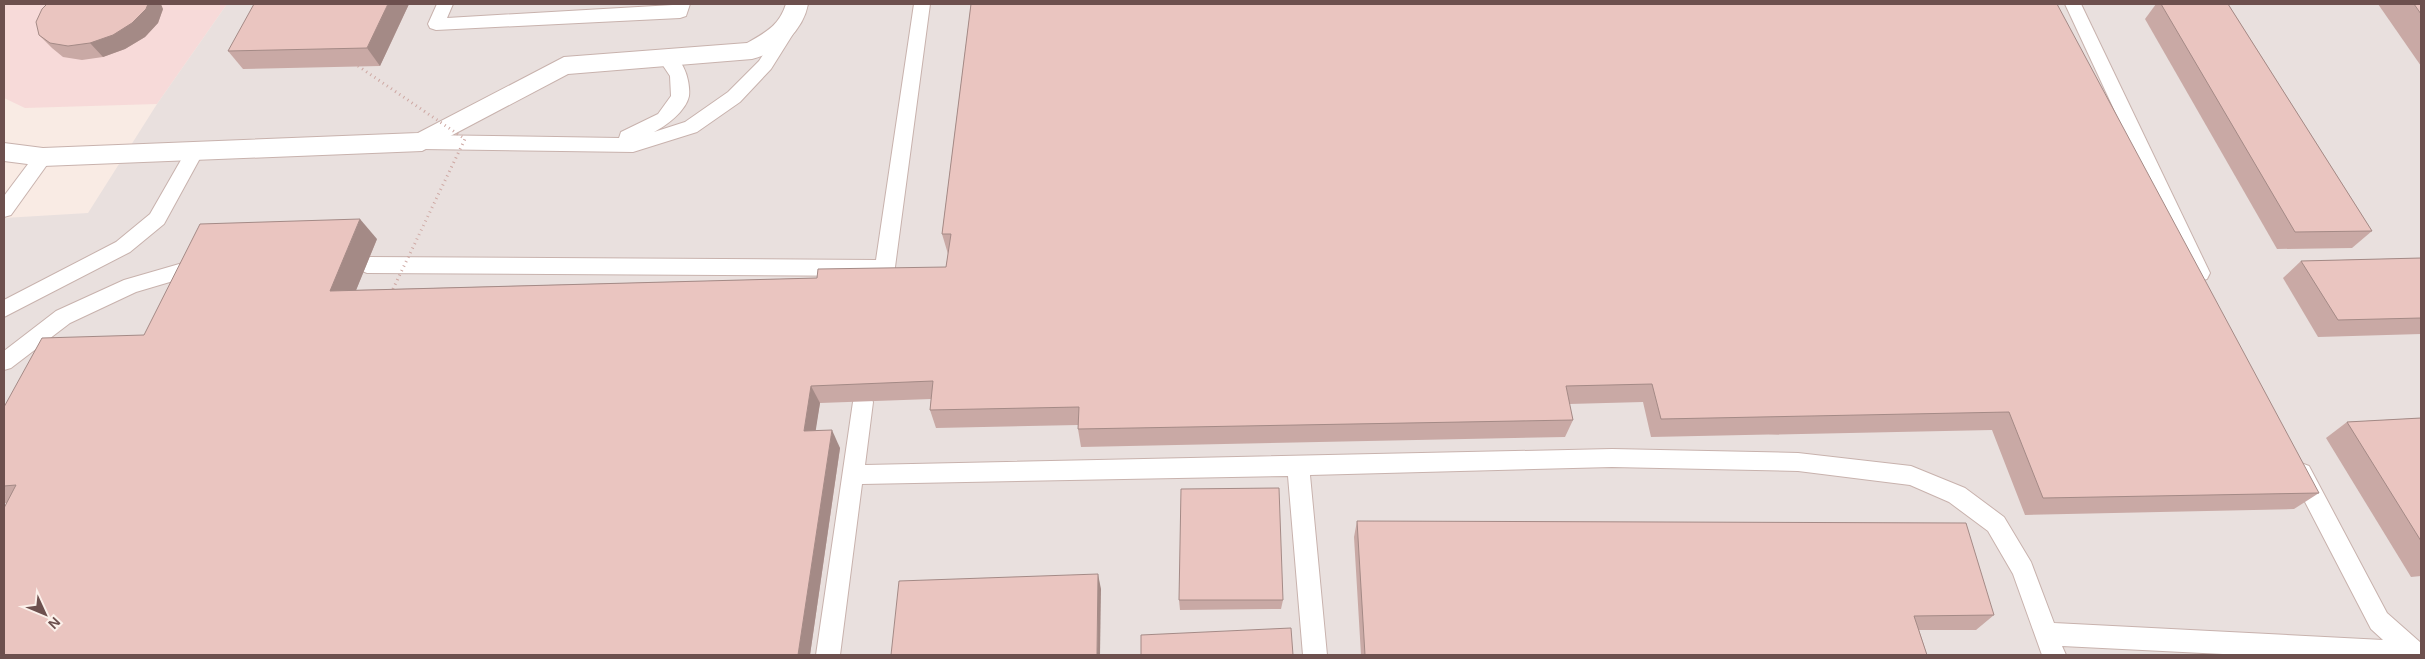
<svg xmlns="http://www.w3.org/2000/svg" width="2425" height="659" font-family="Arial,sans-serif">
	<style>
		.commercial { fill: #f7dad9 }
		.industrial { fill: #e9e0de }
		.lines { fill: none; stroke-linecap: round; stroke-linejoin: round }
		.lane-casing { stroke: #c8b2ad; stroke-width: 2 }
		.street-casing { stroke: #c8b2ad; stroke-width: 2 }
		.lane { fill: #fff; fill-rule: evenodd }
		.street { fill: #fff; fill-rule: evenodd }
		.path-bridge { stroke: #cea8a3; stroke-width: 3; stroke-dasharray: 1 4; stroke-linecap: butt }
		.wall { fill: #c9a9a5 }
		.shaded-wall { fill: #a48a86 }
		.building { fill: #eac5c0; stroke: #a48a86 }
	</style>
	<rect width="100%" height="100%" fill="#f9ebe4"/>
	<path class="commercial" d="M4 4H227L157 104 25 108 4 98Z"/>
	<path class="industrial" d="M227 4H2421V655H4V218L88 213 157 104Z"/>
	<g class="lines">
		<g class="lane-casing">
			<g id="lane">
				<path d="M437 4H453L447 18 690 4 686 16 680 18 436 30 430 28 428 24Z"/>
				<path d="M914 4H930L893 282 890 288 883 290 876 288 873 282 874 276 367 273 360 270 357 265 360 260 367 257 876 260Z"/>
				<path d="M2065 4H2081L2210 273 2207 279 2200 281 2193 279Z"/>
				<path d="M790 20 796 22 798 26 771 69 740 102 697 132 633 152 422 149 416 147 413 142 416 137 422 135 619 138 621 132 658 114 671 96 670 76 658 58 661 54C681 48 691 80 689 96 686 111 666 126 654 132L685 122 728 92 759 61 784 22Z"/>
				<path d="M195 144 201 146 204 151 164 224 130 252 4 317V300L116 242 150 214 189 146Z"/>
				<path d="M43 150 49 152 52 157 49 162 11 215 4 217V196L37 152Z"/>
				<path d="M200 258 207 261 210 266 207 271 136 292 70 323 11 368 4 370V351L56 311 124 280Z"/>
				<path d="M863 393 870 396 873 402 865 465 1612 449 1798 453 1911 466 1965 488 2004 517 2031 562 2054 623 2383 640 2371 629 2290 473 2293 466 2301 463 2309 466 2387 613 2421 643V655H2243L2062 646 2066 655H2042L2013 574 1988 531 1949 502 1910 485 1798 471 1612 467 1310 475 1327 655H1303L1288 476 862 484 840 655H816L853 402 856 396Z"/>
			</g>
		</g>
		<g class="street-casing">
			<path id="street" d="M786 4H808C803 31 779 52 752 59L568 74 422 151 43 166 4 161V143L43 148 418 133 564 57 747 43C766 32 779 26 786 4Z"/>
		</g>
		<use href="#lane" class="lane"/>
		<use href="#street" class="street"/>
		<path class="path-bridge" d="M358 66 465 139 391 293"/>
	</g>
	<g class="wall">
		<path d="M409 4 380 66 243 69 228 51Z"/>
		<path d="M971 4 2319 493 2294 509 2025 515 1992 430 1651 437 1643 402 1569 404 1573 420 1565 437 1081 447 1078 429V425L936 428 930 410 931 399 820 403 815 431 840 448 810 655H4L6 503H4V407L144 335 377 239 356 290 817 278 946 267 948 254 942 234Z"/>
		<path d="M2156 4H2228L2372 231 2352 248 2277 249 2145 19Z"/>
		<path d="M2378 4H2421V66Z"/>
		<path d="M163 9 158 23 145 37 125 49 103 57 82 60 63 57 52 48 39 35Z"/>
		<path d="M2421 258V334L2318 337 2283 278 2301 261Z"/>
		<path d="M2421 418V576L2411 577 2326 438 2347 422Z"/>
		<path d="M1357 521 1994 615 1976 630H1919L1927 655H1361L1354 537Z"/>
		<path d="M1179 600H1283L1281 609 1180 610Z"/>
	</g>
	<g class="shaded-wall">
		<path d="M148 4H161L163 9 158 23 145 37 125 49 103 57 90 43Z"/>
		<path d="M388 4H409L380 66 367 48Z"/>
		<path d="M360 219 377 239 348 310 330 291Z"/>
		<path d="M811 386 820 403 813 448 804 431Z"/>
		<path d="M832 430 840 448 810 655H798Z"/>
		<path d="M1098 574 1101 589 1100 655H1097Z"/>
	</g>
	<g class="building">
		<path d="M47 4H148L146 9 132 23 113 35 90 43 68 46 50 43 39 35 36 22 42 9Z"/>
		<path d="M254 4H388L367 48 228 51Z"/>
		<path d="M971 4H2057L2319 493 2043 498 2009 412 1661 419 1652 384 1566 386 1573 420 1078 429 1079 407 930 410 933 381 811 386 804 431 832 430 798 655H4V508L16 485 4 486V407L42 338 144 335 200 224 360 219 330 291 817 278 818 269 946 267 951 234H942Z"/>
		<path d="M2161 4H2228L2372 231 2295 232Z"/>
		<path d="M2414 4H2421V14Z"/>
		<path d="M2421 258V318L2338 320 2301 261Z"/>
		<path d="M2421 418V541L2347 422Z"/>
		<path d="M1279 488 1283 600H1179L1181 489Z"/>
		<path d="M1357 521 1966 523 1994 615 1914 616 1927 655H1365Z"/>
		<path d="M1098 574 1097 655H891L899 581Z"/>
		<path d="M1291 628 1293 655H1141V635Z"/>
	</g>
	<rect width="2425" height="659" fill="none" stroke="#6d504e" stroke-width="10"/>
	<g transform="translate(45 614) rotate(134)" stroke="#fcf0ea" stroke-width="4" paint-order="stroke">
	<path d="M0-4L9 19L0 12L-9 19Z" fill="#6d504e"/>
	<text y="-8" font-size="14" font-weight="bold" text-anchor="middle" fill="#6d504e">N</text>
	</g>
</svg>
